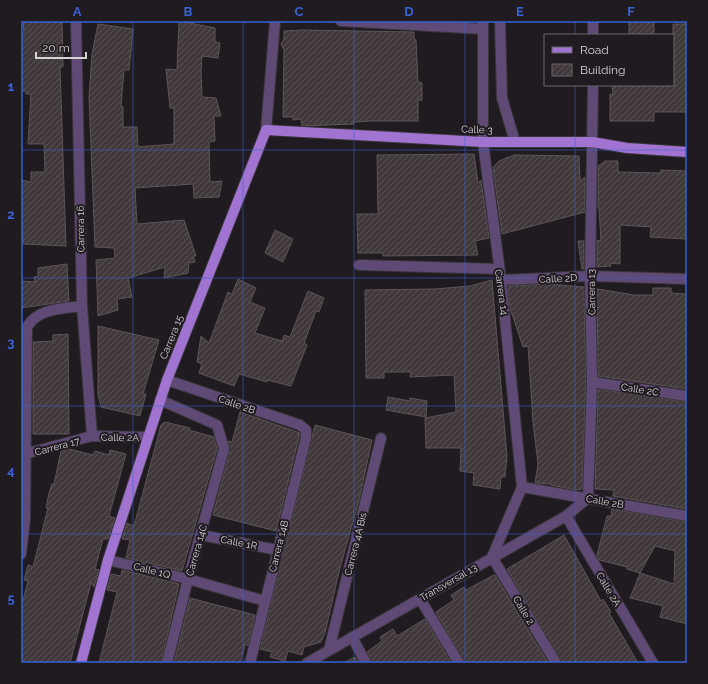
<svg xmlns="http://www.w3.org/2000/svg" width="708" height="684" font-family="Raleway,sans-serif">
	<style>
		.building { fill: url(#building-hatch); stroke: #5c5457 }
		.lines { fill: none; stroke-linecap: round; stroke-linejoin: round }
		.minor-casing { stroke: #393539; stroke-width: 12 }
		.major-casing { stroke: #393539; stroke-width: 12 }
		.minor { stroke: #5f4a76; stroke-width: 10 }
		.major { stroke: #a174d1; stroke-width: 10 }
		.grid { fill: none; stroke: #3962d8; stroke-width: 1; stroke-opacity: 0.55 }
		.labels { text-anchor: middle; stroke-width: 4; stroke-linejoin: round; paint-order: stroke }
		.street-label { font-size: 10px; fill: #d5d2d5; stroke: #201b20 }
		.neatline { fill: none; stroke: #3962d8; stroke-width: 1.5 }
		.grid-label { font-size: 13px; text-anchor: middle; font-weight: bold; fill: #3962d8 }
	</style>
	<defs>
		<pattern id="building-hatch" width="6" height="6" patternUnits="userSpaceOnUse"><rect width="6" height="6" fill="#40383b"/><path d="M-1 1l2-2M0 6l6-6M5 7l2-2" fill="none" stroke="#5b5456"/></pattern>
	</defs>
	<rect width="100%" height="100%" fill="#201b20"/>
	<g class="building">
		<path d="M23 21H62L63 67H60L66 246 23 244 21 180 31 182V172H45L44 144H28L31 94H26V91H21V33H24Z"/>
		<path d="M179 21 215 28V42L220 43 218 58 202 56 201 71 202 97 216 98 221 116H214L215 141 209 142 210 182 222 181 219 197 194 198 193 184 135 188 137 224 184 220 196 256H193L195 262 189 263 188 273 164 278 165 267 128 278 132 297 117 299 118 310 98 316 96 260 115 258 114 248 95 247 89 97 92 54 98 24 133 29 129 70H124L121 106 123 107V127H137L138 147 174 144V108H170L166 69 177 70Z"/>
		<rect x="629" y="22" width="25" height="13"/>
		<path d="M673 24H687V112H654V121H610V94L613 95 612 85H673Z"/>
		<path d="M302 30 414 32V39L416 40 418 82 422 83V100H418V121H372L354 122V124L302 126 301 119 293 120V117H283L284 50 281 44 284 39V31Z"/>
		<path d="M474 154 478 183 481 180 489 238 475 241 478 255 383 256V253H358L357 214H378L377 155Z"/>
		<path d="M514 155 579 156 580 181 585 177V212L502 234 493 167 499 161Z"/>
		<path d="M605 161H618V172L661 173V170L687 171V239L650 237 651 227 620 225V264L610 263 611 266 597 267V240L601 241 599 208H598V166Z"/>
		<path d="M275 230 293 239 283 262 265 253Z"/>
		<path d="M578 241H584V269H582Z"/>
		<path d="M67 264 69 301 21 308V281L35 282 34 277 38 276V268Z"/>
		<path d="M238 279 256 288 250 302 265 308 255 333 282 341 284 335 290 337 308 291 324 298 319 312 316 311 304 343 307 345 291 386 267 380V382L239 374 234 386 199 373 202 364 197 362 201 336 209 343 228 292 232 294Z"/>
		<path d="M492 280 507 456 505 477H501L500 489 473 485 474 473 460 471 461 448H426L425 418 456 412 454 375 410 377 411 372H384V378H366L365 290 435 289 470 286Z"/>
		<path d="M549 284 584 287 586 382 582 489 575 490 551 485V484L535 483 538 464 533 422 528 346 523 347 510 308 508 286Z"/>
		<path d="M653 288H671V293L687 294V389L598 376 597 289 634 295H653Z"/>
		<path d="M98 326 159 340 143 394H146L140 416 101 407 98 394Z"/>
		<path d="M68 334 69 434H33V342L53 341V335Z"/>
		<path d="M598 389 687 402V509L613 496 614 490 595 489Z"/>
		<path d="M388 397 410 401V398L427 401 426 417 386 410Z"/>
		<path d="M240 412 300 433 276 531 213 515 230 451 228 441 232 442Z"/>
		<path d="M165 422 190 428 189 430 214 437 217 449 182 571 126 558 130 540 122 539 127 523 134 526 161 425Z"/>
		<path d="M315 425 372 440 359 500 339 572 325 633 321 642 304 647 302 655 288 651 285 661 270 657 272 652 260 649Z"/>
		<path d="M69 449 93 455 95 451 109 455 110 450 126 454 109 516 115 518 108 539H103L95 569 99 570 94 587 91 583 70 663H21V608L28 581 24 580 28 565 33 567 48 508H46L49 493 52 484H54L61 451Z"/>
		<path d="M612 509 687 522V624L660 617 663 606 630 598 640 573 674 584 675 551 655 546 640 573 627 569V567L599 560 597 555 607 516H611Z"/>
		<path d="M564 535 601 601 603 599 611 612 609 613 638 663H562L507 569Z"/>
		<path d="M122 570 179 584 161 663H99L117 592 107 590 111 574 121 576Z"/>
		<path d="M494 575H495L548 663H465L436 612 454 600 451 595 464 587 466 590Z"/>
		<path d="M190 598 255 615 248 645H245L240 663H174Z"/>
		<path d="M425 619 451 663H372L367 652 382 641 380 637 393 629 397 636Z"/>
		<path d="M355 657 359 663H343Z"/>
	</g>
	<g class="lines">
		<g class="minor-casing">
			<g id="minor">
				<path d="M76 21 82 306 92 436"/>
				<path d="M341 21 483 29"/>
				<path d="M483 21V142L501 280 522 487 492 557 556 663"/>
				<path d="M500 21 502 98 515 142"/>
				<path d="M593 35V21"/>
				<path d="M266 130 275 21"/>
				<path d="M359 265 499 269"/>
				<path d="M501 280 590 276 687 279"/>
				<path d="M167 380 300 425 306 430V438L250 663"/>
				<path d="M592 382 687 396"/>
				<path d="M160 400 217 425 224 449 188 579 167 663"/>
				<path d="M21 455 92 436 148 437"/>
				<path d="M522 487 687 516"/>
				<path d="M566 516 653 663"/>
				<path d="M201 535 277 550"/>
				<path d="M21 554 25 520 27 327C38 308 62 309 82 306"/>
				<path d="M108 560 188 579 265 601"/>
				<path d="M420 599 459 663"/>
				<path d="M352 637 366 663"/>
				<path d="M329 650 381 438"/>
				<path d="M307 663 566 516 588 498 592 382 590 276 593 85"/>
			</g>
		</g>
		<g class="major-casing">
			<path id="major" d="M81 663 108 560 167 380 266 130 483 142H592L627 148 687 152"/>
		</g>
		<use href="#minor" class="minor"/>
		<use href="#major" class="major"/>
	</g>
	<path class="grid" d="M133 21V663M243 21V663M354 21V663M465 21V663M575 21V35M575 85V663M21 150H687M21 278H687M21 406H687M21 534H687"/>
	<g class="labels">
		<g class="street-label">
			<text transform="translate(477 129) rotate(2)" y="4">Calle 3</text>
			<text transform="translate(80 229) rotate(-91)" y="4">Carrera 16</text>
			<text transform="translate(558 278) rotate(-3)" y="4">Calle 2D</text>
			<text transform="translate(502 292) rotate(82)" y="4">Carrera 14</text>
			<text transform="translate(591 292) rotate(-91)" y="4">Carrera 13</text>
			<text transform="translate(171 337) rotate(-68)" y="4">Carrera 15</text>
			<text transform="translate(640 389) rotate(9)" y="4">Calle 2C</text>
			<text transform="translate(237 404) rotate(19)" y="4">Calle 2B</text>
			<text transform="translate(120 437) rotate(1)" y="4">Calle 2A</text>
			<text transform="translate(57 446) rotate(-15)" y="4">Carrera 17</text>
			<text transform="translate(605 501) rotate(10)" y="4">Calle 2B</text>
			<text transform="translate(239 542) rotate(11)" y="4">Calle 1R</text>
			<text transform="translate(355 544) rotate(-76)" y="4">Carrera 4A Bis</text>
			<text transform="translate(278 546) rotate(-76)" y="4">Carrera 14B</text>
			<text transform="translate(196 550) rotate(-74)" y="4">Carrera 14C</text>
			<text transform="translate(152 570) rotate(14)" y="4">Calle 1Q</text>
			<text transform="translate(448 582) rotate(-30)" y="4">Transversal 13</text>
			<text transform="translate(609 589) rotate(59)" y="4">Calle 2A</text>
			<text transform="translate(524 610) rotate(59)" y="4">Calle 2</text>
		</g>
	</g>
	<rect width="708" height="684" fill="none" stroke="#201b20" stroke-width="44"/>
	<rect x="544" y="34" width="130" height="52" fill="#201b20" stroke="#686468"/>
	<rect x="552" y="47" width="20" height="6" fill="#a174d1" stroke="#686468"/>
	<text x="580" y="54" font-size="12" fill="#d5d2d5">Road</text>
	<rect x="552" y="64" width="20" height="12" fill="url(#building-hatch)" stroke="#686468"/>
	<text x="580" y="74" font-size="12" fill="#d5d2d5">Building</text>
	<path d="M36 52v6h50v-6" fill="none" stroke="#d5d2d5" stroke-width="2"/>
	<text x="42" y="52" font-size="12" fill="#d5d2d5" stroke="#201b20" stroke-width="3" paint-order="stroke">20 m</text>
	<rect x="22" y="22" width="664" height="640" class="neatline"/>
	<g class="grid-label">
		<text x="77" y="16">A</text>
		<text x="188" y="16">B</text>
		<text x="299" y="16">C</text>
		<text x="409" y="16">D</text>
		<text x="520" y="16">E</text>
		<text x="631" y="16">F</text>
		<text x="11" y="91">1</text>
		<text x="11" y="219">2</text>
		<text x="11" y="347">3</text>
		<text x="11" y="475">4</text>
		<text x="11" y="603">5</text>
	</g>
</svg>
